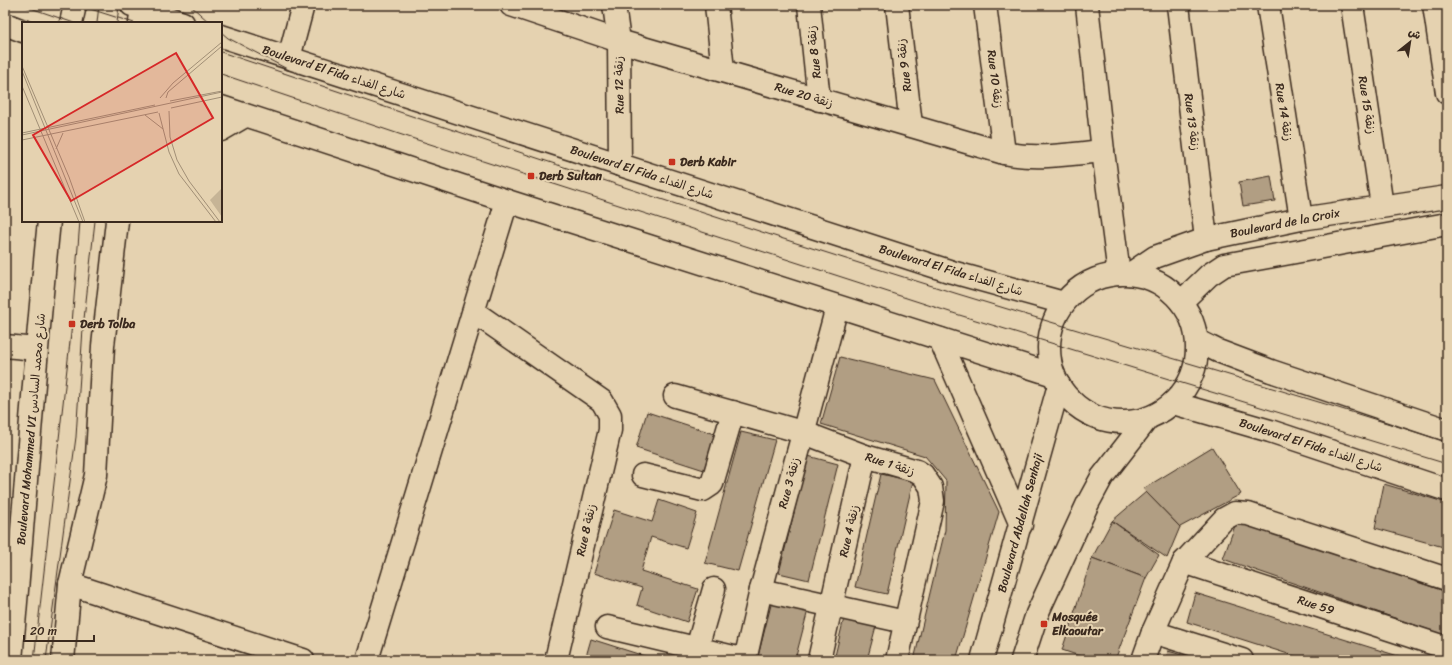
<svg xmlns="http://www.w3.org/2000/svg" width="1452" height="665" font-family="Sriracha,'Playpen Sans Arabic',sans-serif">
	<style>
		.building { fill: #b19e83; stroke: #3b2a1e }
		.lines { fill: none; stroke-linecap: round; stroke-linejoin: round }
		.minor-casing { stroke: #3b2a1e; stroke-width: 25 }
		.tertiary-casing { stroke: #3b2a1e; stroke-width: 25 }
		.secondary-casing { stroke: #3b2a1e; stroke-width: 25 }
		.primary-casing { stroke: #3b2a1e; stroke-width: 25 }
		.minor { stroke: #e5d2b0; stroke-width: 22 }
		.tertiary { stroke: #e5d2b0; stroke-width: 22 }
		.secondary { stroke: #e5d2b0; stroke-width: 22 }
		.primary { stroke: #e5d2b0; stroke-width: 22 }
		.tram { stroke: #3b2a1e; stroke-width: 1 }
		.poi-dot { fill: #c8321e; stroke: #e5d2b0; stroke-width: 1.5 }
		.labels { text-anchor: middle; stroke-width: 4; stroke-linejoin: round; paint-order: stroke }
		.street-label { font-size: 12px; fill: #3b2a1e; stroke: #e5d2b0 }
		.poi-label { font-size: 12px; font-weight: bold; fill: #3b2a1e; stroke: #e5d2b0; text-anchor: start }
		.inset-road { fill: none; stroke: #a18f76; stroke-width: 1 }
		.view { fill: #d62828; fill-opacity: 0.15; stroke: #d62828; stroke-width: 2 }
		.inset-edge { fill: none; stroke: #3b2a1e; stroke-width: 2 }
	</style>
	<rect width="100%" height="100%" fill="#e5d2b0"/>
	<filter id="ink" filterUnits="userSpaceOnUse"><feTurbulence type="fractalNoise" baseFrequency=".025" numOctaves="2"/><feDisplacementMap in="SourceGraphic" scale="8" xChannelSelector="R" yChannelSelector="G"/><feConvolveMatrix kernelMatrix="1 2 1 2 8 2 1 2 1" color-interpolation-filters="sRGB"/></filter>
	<g filter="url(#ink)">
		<g class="building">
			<path d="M1271 176 1275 201 1243 206 1239 182Z"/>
			<path d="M840 357 935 380 999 512 956 660H914L945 530 946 481 925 456 821 424Z"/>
			<path d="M647 412 715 434 704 470 636 448Z"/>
			<path d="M741 432 775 440 738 571 705 563Z"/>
			<path d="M1212 447 1241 494 1180 527 1143 489Z"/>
			<path d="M808 456 838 464 809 580 779 573Z"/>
			<path d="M881 474 913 481 887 594 855 587Z"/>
			<path d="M1384 484 1447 503V548L1375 528Z"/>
			<path d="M1146 492 1180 527 1167 558 1112 521Z"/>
			<path d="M659 500 697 513 686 548 651 537 641 571 698 589 687 622 637 605 642 588 594 573 614 510 652 522Z"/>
			<path d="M1237 520 1447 592V627L1444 635 1223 559Z"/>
			<path d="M1112 521 1159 555 1146 578 1092 558Z"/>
			<path d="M1092 558 1146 578 1115 660H1091L1062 650Z"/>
			<path d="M1195 593 1411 660H1307L1187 622Z"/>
			<path d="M772 601 808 610 795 660H757Z"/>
			<path d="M844 618 876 626 867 660H834Z"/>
			<path d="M591 639 657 660H585Z"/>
			<path d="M1168 651 1199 660H1166Z"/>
		</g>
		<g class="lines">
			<g class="minor-casing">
				<g id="minor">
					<path d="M511 5 619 41 1004 153C1036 160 1070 154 1103 151"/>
					<path d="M614 5 619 41 620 165"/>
					<path d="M716 5 723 70"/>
					<path d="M809 5 819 100"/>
					<path d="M897 5 911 125"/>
					<path d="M985 5 1004 153"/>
					<path d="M1087 5 1103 151 1119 274"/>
					<path d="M1178 5 1206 239"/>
					<path d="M1268 5 1301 219"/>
					<path d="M1352 5 1382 206"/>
					<path d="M1434 5 1447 93"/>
					<path d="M289 58 303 5"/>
					<path d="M474 312 602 401 610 415V430L556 660"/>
					<path d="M5 346 36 349"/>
					<path d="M675 396 802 432 865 456 917 471 923 475 931 487 933 501 897 660"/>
					<path d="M643 475 703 490 712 484 733 412"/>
					<path d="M1184 562 1447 648"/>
					<path d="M70 584 303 660"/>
					<path d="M761 590 905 622"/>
					<path d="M607 627 746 660"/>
					<path d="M1153 632 1242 660"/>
					<path d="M697 648 714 589"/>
					<path d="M367 660 507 201"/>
					<path d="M745 660 761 590 837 307"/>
					<path d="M819 660 865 456"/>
					<path d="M1143 660 1153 632 1184 562 1224 519 1235 513 1248 514 1447 579"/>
				</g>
			</g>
			<g class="tertiary-casing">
				<g id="tertiary">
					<path d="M1130 274 1155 257 1206 239 1301 219 1447 197"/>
					<path d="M1181 302 1209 275 1224 265 1447 224"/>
					<path d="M982 660 1059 385"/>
					<path d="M1022 660 1037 614 1088 503 1102 477 1147 419"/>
				</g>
			</g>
			<g class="secondary-casing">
				<g id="secondary">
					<path d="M132 5 183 23"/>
					<path d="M5 24 23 31"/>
					<path d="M221 36 952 272 1064 303"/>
					<path d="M221 107 507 201 1054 375"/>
					<circle cx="1123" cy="348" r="74"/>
					<path d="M940 339 1021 525"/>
					<path d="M1198 341 1218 351 1271 371 1447 430"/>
					<path d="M1173 403 1270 431 1447 490"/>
				</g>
			</g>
			<g class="primary-casing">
				<g id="primary">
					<path d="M71 23 75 5"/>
					<path d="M140 23 142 5"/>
					<path d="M221 130 245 116"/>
					<path d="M11 660C24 514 34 367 49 221"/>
					<path d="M63 660 70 584 96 475 103 346 117 221"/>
				</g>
			</g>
			<use href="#minor" class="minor"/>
			<use href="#tertiary" class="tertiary"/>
			<use href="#secondary" class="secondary"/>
			<use href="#primary" class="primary"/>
			<g class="tram">
				<path d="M22 5 74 23"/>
				<path d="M78 5 134 23"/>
				<path d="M190 5 210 23"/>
				<path d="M97 23 99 5"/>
				<path d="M117 23 119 5"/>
				<path d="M221 32 228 38 289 70"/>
				<path d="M221 52C466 134 711 218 958 294 1121 344 1285 390 1447 442"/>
				<path d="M221 74 399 134 956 314 1447 464"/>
				<path d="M34 660 72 324 80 221"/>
				<path d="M46 660 76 437 83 328 95 221"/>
			</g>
		</g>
	</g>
	<g class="poi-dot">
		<rect x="668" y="158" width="8" height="8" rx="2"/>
		<rect x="527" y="172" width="8" height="8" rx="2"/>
		<rect x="68" y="320" width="8" height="8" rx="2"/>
		<rect x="1040" y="620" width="8" height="8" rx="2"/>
	</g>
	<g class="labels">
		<g class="street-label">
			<text transform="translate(814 52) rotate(-96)" y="4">Rue 8 زنقة</text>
			<text transform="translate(904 65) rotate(-97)" y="4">Rue 9 زنقة</text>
			<text transform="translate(334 72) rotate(18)" y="4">Boulevard El Fida شارع الفداء</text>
			<text transform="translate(995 79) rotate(83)" y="4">Rue 10 زنقة</text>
			<text transform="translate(619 85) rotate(-91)" y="4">Rue 12 زنقة</text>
			<text transform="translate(804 95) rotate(17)" y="4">Rue 20 زنقة</text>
			<text transform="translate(1367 105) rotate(81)" y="4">Rue 15 زنقة</text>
			<text transform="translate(1284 112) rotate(81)" y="4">Rue 14 زنقة</text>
			<text transform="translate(1192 122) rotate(83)" y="4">Rue 13 زنقة</text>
			<text transform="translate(642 172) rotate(18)" y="4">Boulevard El Fida شارع الفداء</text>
			<text transform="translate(1285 223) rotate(-11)" y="4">Boulevard de la Croix</text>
			<text transform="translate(951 270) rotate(17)" y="4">Boulevard El Fida شارع الفداء</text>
			<text transform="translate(31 429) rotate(-85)" y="4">Boulevard Mohammed VI شارع محمد السادس</text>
			<text transform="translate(1311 445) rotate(18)" y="4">Boulevard El Fida شارع الفداء</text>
			<text transform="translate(890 464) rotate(18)" y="4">Rue 1 زنقة</text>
			<text transform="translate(789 483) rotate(-75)" y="4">Rue 3 زنقة</text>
			<text transform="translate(1020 523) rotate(-75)" y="4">Boulevard Abdellah Senhaji</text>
			<text transform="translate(586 530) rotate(-77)" y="4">Rue 8 زنقة</text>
			<text transform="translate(849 531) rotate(-77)" y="4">Rue 4 زنقة</text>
			<text transform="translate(1316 605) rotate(18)" y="4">Rue 59</text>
		</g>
		<g class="poi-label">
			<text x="680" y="166">Derb Kabir</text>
			<text x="539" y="180">Derb Sultan</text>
			<text x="80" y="328">Derb Tolba</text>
			<text x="1052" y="621">Mosquée<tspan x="1052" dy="14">Elkaoutar</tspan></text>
		</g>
	</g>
	<g transform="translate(22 22)">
		<rect width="200" height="200" fill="#e5d2b0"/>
		<path d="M200 166V195L188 178Z" fill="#c6b496"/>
		<path class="inset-road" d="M0 44 47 155 63 200M0 49 61 200M0 64 57 200M138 76 151 61 200 20M144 76 146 70 200 24M148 79 200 69M149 86 200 75M147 89 148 115 155 138 167 159 198 200M137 91 147 130 157 152 194 200M123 93 141 107M0 111 133 83M0 113 200 70M0 118 136 90M34 127 41 111"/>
		<path class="view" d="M154 31 191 96 49 179 11 113Z"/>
		<rect width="200" height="200" class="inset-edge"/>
	</g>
	<rect width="1452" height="665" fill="none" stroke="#e5d2b0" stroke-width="20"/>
	<rect x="10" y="10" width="1432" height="645" fill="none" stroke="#3b2a1e" stroke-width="1.5" filter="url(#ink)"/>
	<g transform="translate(1410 42) rotate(30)" stroke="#e5d2b0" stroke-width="3" paint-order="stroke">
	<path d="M0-3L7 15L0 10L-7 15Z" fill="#3b2a1e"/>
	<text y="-6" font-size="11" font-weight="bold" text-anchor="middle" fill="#3b2a1e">ش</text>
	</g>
	<path d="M24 635v6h70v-6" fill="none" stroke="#3b2a1e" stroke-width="2"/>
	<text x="30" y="635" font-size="12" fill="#3b2a1e" stroke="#e5d2b0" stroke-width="3" paint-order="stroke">20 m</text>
</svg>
